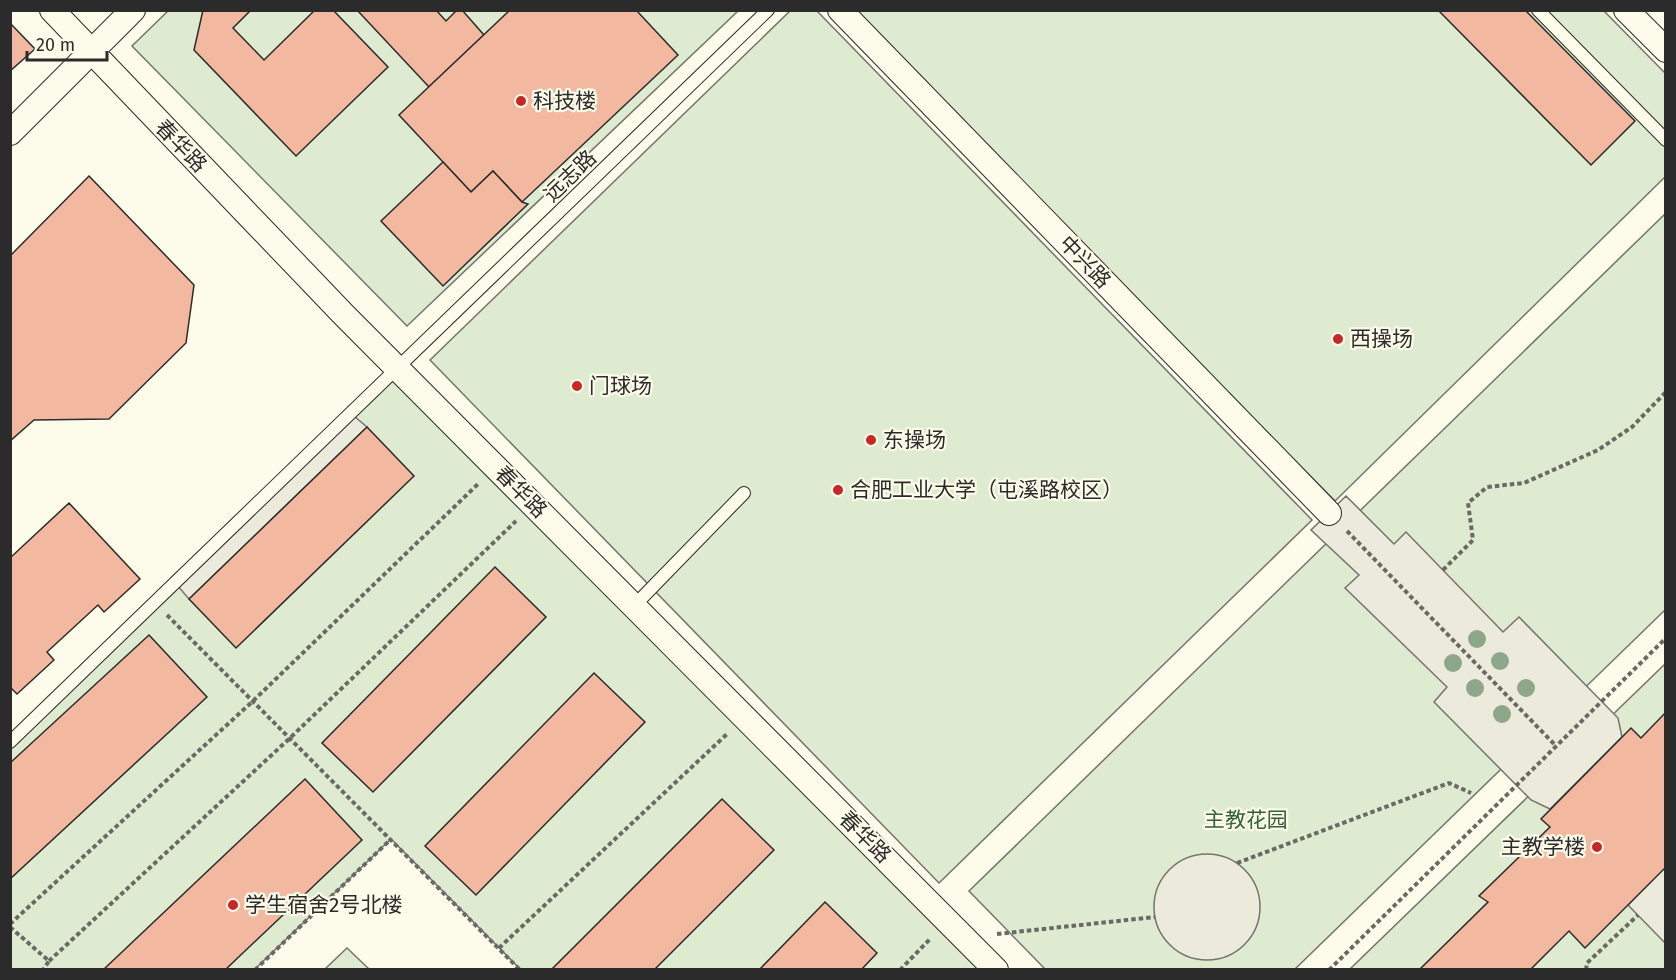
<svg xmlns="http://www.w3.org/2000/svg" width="1676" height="980" font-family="'Fira Sans','Noto Sans SC',sans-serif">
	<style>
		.green { fill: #deebd1; stroke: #74746e; stroke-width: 1.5 }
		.parking { fill: #eceadb; stroke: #74746e; stroke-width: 1.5 }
		.building { fill: #f2b8a0; stroke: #2b2b2b; stroke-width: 1.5 }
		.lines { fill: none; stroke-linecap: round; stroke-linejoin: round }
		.service-casing { stroke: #2b2b2b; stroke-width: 14 }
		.minor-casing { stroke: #2b2b2b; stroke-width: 26 }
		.path { stroke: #6a6964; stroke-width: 4; stroke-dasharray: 4.5 3; stroke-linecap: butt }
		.service { stroke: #fdfbea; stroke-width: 12 }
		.minor { stroke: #fdfbea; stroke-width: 24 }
		.tree { fill: #8ea78a }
		.poi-dot { fill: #c62828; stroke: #fdfbea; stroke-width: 2 }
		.labels { text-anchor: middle; stroke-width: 4.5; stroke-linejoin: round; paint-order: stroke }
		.poi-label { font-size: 21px; fill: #2b2b2b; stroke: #fdfbea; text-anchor: start }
		.street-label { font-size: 21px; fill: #2b2b2b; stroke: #fdfbea }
		.park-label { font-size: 21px; fill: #34623c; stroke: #fdfbea }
	</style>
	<rect width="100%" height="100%" fill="#fdfbea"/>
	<g class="green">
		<path d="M168 11H738L407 326 132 46Z"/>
		<path d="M790 11H817L1312 520 939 883 430 360Z"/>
		<path d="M853 11H1604L1665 73V177L1335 501Z"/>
		<path d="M1665 214V610L1295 969H1045L969 891Z"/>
		<path d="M399 369 998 969H520L391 839 255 969 11 970V740Z"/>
		<path d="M1665 664V969H1350Z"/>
		<path d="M347 948 369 969H325Z"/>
	</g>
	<g class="parking">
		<path d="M348 411 367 427 189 599 171 578Z"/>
		<path d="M1346 496 1394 544 1406 532 1503 632 1519 617 1618 718 1622 737 1550 809 1531 800 1434 702 1447 687 1345 588 1359 575 1311 530Z"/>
		<circle cx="1207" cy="907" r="53"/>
		<path d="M1665 867V943L1628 905Z"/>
	</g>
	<g class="building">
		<path d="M203 10H251L233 28 264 60 315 10H333L388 67 296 156 194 50Z"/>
		<path d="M357 10H436L446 21 457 10H462L484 35 429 87Z"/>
		<path d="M510 10H636L678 55 522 202 493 171 471 192 399 115Z"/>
		<path d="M1438 10H1525L1635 121 1591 165Z"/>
		<path d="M10 23 35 49 10 71Z"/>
		<path d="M443 162 471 192 493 171 522 202 528 204 443 286 381 221Z"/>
		<path d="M89 176 194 285 186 343 109 419 34 420 10 441V256Z"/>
		<path d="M367 427 414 476 236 648 189 599Z"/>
		<path d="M69 503 140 579 104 612 98 605 47 652 54 660 17 694 10 687V558Z"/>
		<path d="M495 567 546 617 373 792 322 743Z"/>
		<path d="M149 635 207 697 10 879V763Z"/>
		<path d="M594 673 645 722 476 895 425 846Z"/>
		<path d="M1666 712V867L1585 948 1569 931 1530 970H1419L1488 902 1479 896 1550 827 1541 819 1631 728 1641 738Z"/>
		<path d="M305 779 362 840 225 970H103Z"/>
		<path d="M722 799 774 850 654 970H551Z"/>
		<path d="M825 902 877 953 861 970H759Z"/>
	</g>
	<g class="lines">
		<g class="service-casing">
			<g id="service">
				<path d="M1538 10 1666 140"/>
				<path d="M634 606 744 493"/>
				<path d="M10 742 768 10"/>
			</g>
		</g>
		<g class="minor-casing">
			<g id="minor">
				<path d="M52 10 344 315 996 970"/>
				<path d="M840 10 1329 513"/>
				<path d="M1626 10 1666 50"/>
				<path d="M10 133 133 10"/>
			</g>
		</g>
		<g class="path">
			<path d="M1347 531 1556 746"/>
			<path d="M1443 570 1473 540 1468 503 1487 487 1524 483 1598 450 1632 427 1666 392"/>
			<path d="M167 615 520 970"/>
			<path d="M1237 863 1449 783 1471 793"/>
			<path d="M10 924 253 701 478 484"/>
			<path d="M10 927 49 961 43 970"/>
			<path d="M997 934 1155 917"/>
			<path d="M499 948 727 734"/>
			<path d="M49 961 290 738 516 521"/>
			<path d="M255 970 391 839"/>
			<path d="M900 970 931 938"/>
			<path d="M1329 970 1666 638"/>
			<path d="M1586 970 1587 963 1638 915"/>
		</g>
		<use href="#service" class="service"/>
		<use href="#minor" class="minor"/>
	</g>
	<g class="tree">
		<circle cx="1477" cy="639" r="9"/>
		<circle cx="1500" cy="661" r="9"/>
		<circle cx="1453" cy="663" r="9"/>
		<circle cx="1475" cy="688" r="9"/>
		<circle cx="1526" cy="688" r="9"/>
		<circle cx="1502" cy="714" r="9"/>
	</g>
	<g class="poi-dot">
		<circle cx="521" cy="101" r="6"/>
		<circle cx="1338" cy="339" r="6"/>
		<circle cx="577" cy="386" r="6"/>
		<circle cx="871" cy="440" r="6"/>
		<circle cx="838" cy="490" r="6"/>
		<circle cx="1597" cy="847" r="6"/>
		<circle cx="233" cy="905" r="6"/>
	</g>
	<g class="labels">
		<g class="poi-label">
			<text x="533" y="108">科技楼</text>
			<text x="1350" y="346">西操场</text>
			<text x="589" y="393">门球场</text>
			<text x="883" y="447">东操场</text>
			<text x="850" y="497">合肥工业大学（屯溪路校区）</text>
			<text x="1585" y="854" text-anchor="end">主教学楼</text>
			<text x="245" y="912">学生宿舍2号北楼</text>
		</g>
		<g class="street-label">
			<text transform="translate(181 146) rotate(46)" y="7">春华路</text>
			<text transform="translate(570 176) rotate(-44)" y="7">远志路</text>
			<text transform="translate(1085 262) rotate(46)" y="7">中兴路</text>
			<text transform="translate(521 492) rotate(45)" y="7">春华路</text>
			<text transform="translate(865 837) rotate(45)" y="7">春华路</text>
		</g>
		<g class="park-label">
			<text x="1246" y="827">主教花园</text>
		</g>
	</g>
	<rect width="1676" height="980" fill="none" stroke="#2b2b2b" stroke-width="24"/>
	<path d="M27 51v9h80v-9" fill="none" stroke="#2b2b2b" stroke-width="3"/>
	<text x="36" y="51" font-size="18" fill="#2b2b2b" stroke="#fdfbea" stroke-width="4.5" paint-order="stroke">20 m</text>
</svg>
